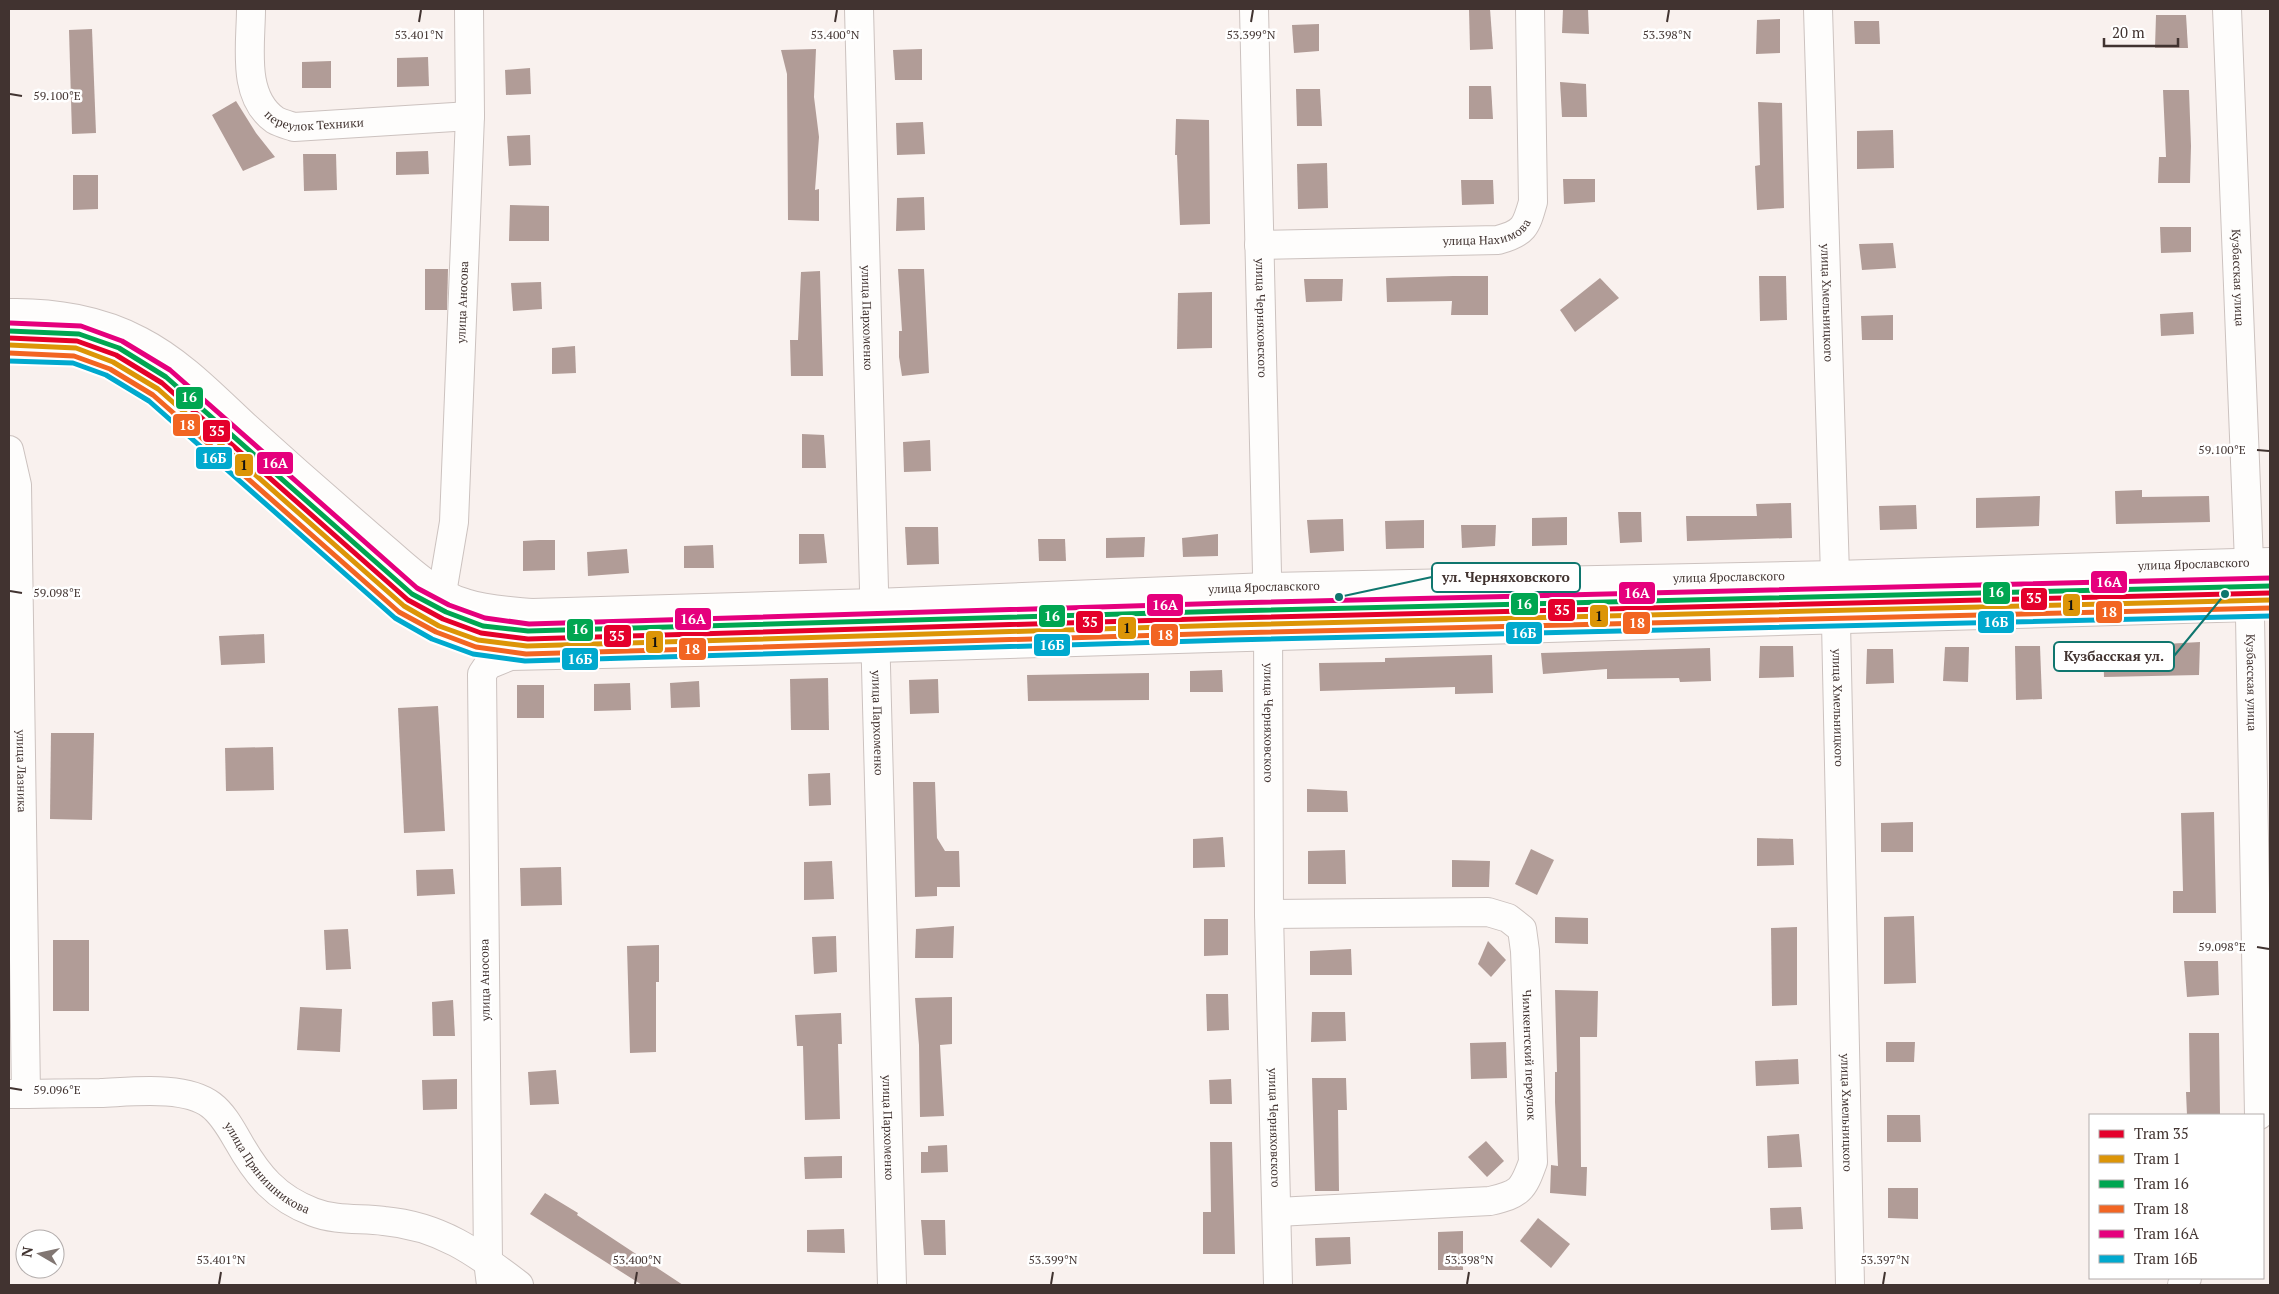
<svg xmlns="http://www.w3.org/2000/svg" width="2279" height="1294" font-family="'PT Serif',serif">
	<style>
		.building { fill: #b19c97 }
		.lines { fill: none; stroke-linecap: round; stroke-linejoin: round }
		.minor-casing { stroke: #ccc2bf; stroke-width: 30 }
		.minor { stroke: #fefdfc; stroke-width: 28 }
		.tram-1-casing { stroke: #fff; stroke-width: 9 }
		.tram-2-casing { stroke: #fff; stroke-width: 9 }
		.tram-3-casing { stroke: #fff; stroke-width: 9 }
		.tram-4-casing { stroke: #fff; stroke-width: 9 }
		.tram-5-casing { stroke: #fff; stroke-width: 9 }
		.tram-6-casing { stroke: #fff; stroke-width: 9 }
		.tram-1 { stroke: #e4002b; stroke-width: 5 }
		.tram-2 { stroke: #dc9507; stroke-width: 5 }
		.tram-3 { stroke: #00a651; stroke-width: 5 }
		.tram-4 { stroke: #f26522; stroke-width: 5 }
		.tram-5 { stroke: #e5007d; stroke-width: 5 }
		.tram-6 { stroke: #00a9ce; stroke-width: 5 }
		.ticks { fill: none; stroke: #413330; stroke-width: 2 }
		.labels { text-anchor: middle; stroke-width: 5; stroke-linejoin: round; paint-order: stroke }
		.street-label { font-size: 12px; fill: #413330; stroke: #fff }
		.ticks-label { font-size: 12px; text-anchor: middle; fill: #413330; stroke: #fff; stroke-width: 5; stroke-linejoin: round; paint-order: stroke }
		.leader { fill: none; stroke: #0f766e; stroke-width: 2 }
		.callout-dot { fill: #0f766e; stroke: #fff; stroke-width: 2 }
		.callout { fill: #fff; stroke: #0f766e; stroke-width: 2 }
		.callout-label { font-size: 14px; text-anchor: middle; font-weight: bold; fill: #413330 }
		.line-badge { stroke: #fff; stroke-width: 2 }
		.badge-label { font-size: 14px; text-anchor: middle; font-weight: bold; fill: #fff }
		.pale-badge-label { font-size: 14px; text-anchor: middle; font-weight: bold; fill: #111 }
	</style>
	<rect width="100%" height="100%" fill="#f9f1ee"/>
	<g class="building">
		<path d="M1469 9H1490L1493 49 1470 50Z"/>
		<path d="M1563 9H1588L1589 34 1562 33Z"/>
		<path d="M2156 15H2186L2188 48H2155Z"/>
		<path d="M1780 19V53L1756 54 1757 20Z"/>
		<path d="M1854 21H1879L1880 44H1855Z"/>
		<path d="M1319 24V51L1294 53 1292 25Z"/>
		<path d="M92 29 96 133 72 134 69 30Z"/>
		<path d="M816 49 814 97 819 137 815 190 819 189V221L788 220 787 74 781 50Z"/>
		<path d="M922 49V80H895L893 50Z"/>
		<path d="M428 57 429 86 397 87V58Z"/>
		<path d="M331 61V88H302V62Z"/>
		<path d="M530 68 531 94 506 95 505 70Z"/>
		<path d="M1560 82 1586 84 1587 117H1562Z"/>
		<path d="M1469 86H1491L1493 119H1469Z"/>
		<path d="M1296 89H1320L1322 126H1297Z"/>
		<path d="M2163 90H2189L2191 146 2190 183H2158L2159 157H2166Z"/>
		<path d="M236 101 256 133 275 157 243 171 212 115Z"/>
		<path d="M1758 102 1782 103 1784 208 1757 210 1755 166 1760 165Z"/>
		<path d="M1176 119 1209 120 1210 224 1180 225 1177 155H1175Z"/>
		<path d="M923 122 925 154 897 155 896 123Z"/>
		<path d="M1893 130 1894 168 1857 169V131Z"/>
		<path d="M530 135 531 165 509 166 507 136Z"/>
		<path d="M428 151 429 174 396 175V152Z"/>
		<path d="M303 154H336L337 190 304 191Z"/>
		<path d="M1327 163 1328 208 1298 209 1297 164Z"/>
		<path d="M73 175H98V209L73 210Z"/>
		<path d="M1563 179H1595V202L1564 204Z"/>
		<path d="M1461 180H1493L1494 204 1462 205Z"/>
		<path d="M924 197 925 230 896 231 897 198Z"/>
		<path d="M510 205 549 206V241H509Z"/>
		<path d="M2160 227H2191V252L2161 253Z"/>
		<path d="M1893 243 1896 268 1862 270 1859 244Z"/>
		<path d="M425 269H448L447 310H425Z"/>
		<path d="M898 269H924L929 373 902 376 899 357V331H902Z"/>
		<path d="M820 271 823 376H791L790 340H798L801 272Z"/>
		<path d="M1453 276H1488V315H1451L1452 301 1387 302 1386 278Z"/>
		<path d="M1759 276H1786L1787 320 1760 321Z"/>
		<path d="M1600 278 1619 298 1575 332 1560 310Z"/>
		<path d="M1304 279H1343L1342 301 1306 302Z"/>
		<path d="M541 282 542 309 513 311 511 283Z"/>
		<path d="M1212 292V348L1177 349 1178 293Z"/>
		<path d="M2193 312 2194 334 2161 336 2160 314Z"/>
		<path d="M1893 315V340H1862L1861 316Z"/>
		<path d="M575 346 576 373 552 374V348Z"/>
		<path d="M802 434 824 435 826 468H802Z"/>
		<path d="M930 440 931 471 904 472 903 442Z"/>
		<path d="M2142 490V497L2209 496 2210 522 2116 524 2115 491Z"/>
		<path d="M2040 496 2039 526 1976 528V498Z"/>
		<path d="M1791 503 1792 538 1687 541 1686 516H1757L1756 504Z"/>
		<path d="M1916 505 1917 529 1880 530 1879 506Z"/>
		<path d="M1618 512H1641L1642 542 1620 543Z"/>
		<path d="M1567 517V545L1532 546V518Z"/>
		<path d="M1343 519 1344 551 1310 553 1307 520Z"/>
		<path d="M1424 520V548L1386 549 1385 521Z"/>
		<path d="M1461 525H1496L1495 546 1462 548Z"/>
		<path d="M905 527H938L939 564 907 565Z"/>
		<path d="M799 534H824L827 563 799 564Z"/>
		<path d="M1218 534V556L1183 557 1182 538Z"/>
		<path d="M1145 537 1144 557 1106 558V538Z"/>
		<path d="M1038 539H1065L1066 561H1039Z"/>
		<path d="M539 540H555V570L523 571V541Z"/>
		<path d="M713 545 714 568H684V546Z"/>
		<path d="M627 549 629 573 588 576 587 552Z"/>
		<path d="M264 634 265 663 221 665 219 636Z"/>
		<path d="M2200 642 2199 675 2104 677 2103 645 2130 646Z"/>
		<path d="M1760 646H1793L1794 677 1759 678Z"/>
		<path d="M2015 646H2040L2042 699 2016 700Z"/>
		<path d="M1945 647H1969L1968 682 1943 681Z"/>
		<path d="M1710 648 1711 681 1680 682 1679 678 1607 679V669L1543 674 1541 653Z"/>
		<path d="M1867 649H1893L1894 683 1866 684Z"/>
		<path d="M1492 655 1493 693 1455 694V687L1320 691 1319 663 1385 662V658Z"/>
		<path d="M1222 670 1223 692H1190V671Z"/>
		<path d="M1149 673V700L1028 701 1027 675Z"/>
		<path d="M828 678 829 730H791L790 679Z"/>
		<path d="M938 679 939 713 910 714 909 680Z"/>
		<path d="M699 681 700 707 671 708 670 683Z"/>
		<path d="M630 683 631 710 594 711V684Z"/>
		<rect x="517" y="685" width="27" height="33"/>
		<path d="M438 706 445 831 404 833 398 708Z"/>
		<path d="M51 733H94L92 820 50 819Z"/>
		<path d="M273 747 274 790 226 791 225 748Z"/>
		<path d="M830 773 831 805 809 806 808 774Z"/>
		<path d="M913 782H935L937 838 945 851H959L960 887H937V896L915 897Z"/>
		<path d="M1307 789 1347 791 1348 812H1307Z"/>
		<path d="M2214 812 2216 913H2173V891H2183L2181 813Z"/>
		<path d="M1913 822V852H1881V823Z"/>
		<path d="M1223 837 1225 867 1193 868V839Z"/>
		<path d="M1757 838 1793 839 1794 865 1757 866Z"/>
		<path d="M1531 849 1554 860 1537 895 1515 884Z"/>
		<path d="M1345 850 1346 884H1308V851Z"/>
		<path d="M1452 860 1490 861 1489 887H1452Z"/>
		<path d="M832 861 834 899 804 900V862Z"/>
		<path d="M561 867 562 905 521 906 520 868Z"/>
		<path d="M453 869 455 894 417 896 416 870Z"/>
		<path d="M1914 916 1916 983 1884 984V917Z"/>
		<path d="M1555 917 1588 918V944L1555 943Z"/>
		<path d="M1204 919H1228V955L1204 956Z"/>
		<path d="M954 926 953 958H915L916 929Z"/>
		<path d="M1797 927V1005L1772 1006 1771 928Z"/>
		<path d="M348 929 351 969 326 970 324 930Z"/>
		<path d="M836 936 837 972 814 974 812 937Z"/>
		<rect x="53" y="940" width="36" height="71"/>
		<path d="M1488 941 1506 960 1491 977 1478 964Z"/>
		<path d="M659 945V982H656V1052L630 1053 627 946Z"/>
		<path d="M1351 949 1352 975H1310V951Z"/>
		<path d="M2184 961H2218L2219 995 2187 997Z"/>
		<path d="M1555 990 1598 991 1597 1037H1580L1581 1167H1587L1586 1196 1550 1193 1551 1165 1558 1166 1555 1102V1072H1557Z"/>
		<path d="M1206 994H1228L1229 1030 1207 1031Z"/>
		<path d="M952 997V1044L940 1045 944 1116 920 1117 919 1045 915 998Z"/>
		<path d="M453 1000 455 1036H433L432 1002Z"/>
		<path d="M300 1007 342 1009 340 1052 297 1050Z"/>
		<path d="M1312 1012H1345L1346 1041 1311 1042Z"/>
		<path d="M841 1013 842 1044H838L840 1119 805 1120 803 1046H797L795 1015Z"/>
		<path d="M2189 1033H2219L2220 1115H2187L2186 1092H2190Z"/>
		<path d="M1506 1042 1507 1078 1471 1079 1470 1043Z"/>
		<path d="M1886 1042H1915L1914 1062H1886Z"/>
		<path d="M1798 1059 1799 1084 1756 1086 1755 1061Z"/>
		<path d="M556 1070 559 1104 530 1105 528 1072Z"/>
		<path d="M1312 1078H1346L1347 1110H1338L1339 1191H1315Z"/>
		<path d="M457 1079V1109L423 1110 422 1080Z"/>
		<path d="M1231 1079 1232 1104H1210L1209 1080Z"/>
		<path d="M1887 1115H1920L1921 1142H1887Z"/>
		<path d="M1799 1134 1802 1167 1768 1168 1767 1136Z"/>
		<path d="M1486 1141 1504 1161 1487 1177 1468 1157Z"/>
		<path d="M1210 1142H1232L1235 1254H1203V1212H1211Z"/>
		<path d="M947 1145 948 1172 921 1173V1152H928V1146Z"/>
		<path d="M842 1156V1178L805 1179 804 1157Z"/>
		<path d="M1888 1188H1918V1219L1888 1218Z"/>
		<path d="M545 1193 578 1213 577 1215 683 1285H642L530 1214Z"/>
		<path d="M1801 1207 1803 1229 1771 1230 1770 1208Z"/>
		<path d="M1538 1218 1570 1244 1551 1268 1520 1241Z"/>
		<path d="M921 1220H945L946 1255H924Z"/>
		<path d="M844 1229 845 1253 807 1252V1230Z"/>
		<path d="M1463 1231V1270H1438V1232Z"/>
		<path d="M1350 1237 1351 1264 1316 1266 1315 1238Z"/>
	</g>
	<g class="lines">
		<g class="minor-casing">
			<g id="minor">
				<path id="s1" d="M251 9C251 45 241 96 275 120 280 123 288 125 294 127L470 116"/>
				<path id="s2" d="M859 9 892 1285"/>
				<path id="s3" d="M1254 9 1268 617 1269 914 1278 1285"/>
				<path id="s4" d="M1818 9 1835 575 1850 1285"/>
				<path id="s5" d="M2227 9 2249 562 2259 1115"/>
				<path id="s6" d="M1259 245 1498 240C1524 233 1526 227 1533 202L1530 9"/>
				<path id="s7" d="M9 313C53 312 101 320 140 341 179 361 211 394 243 424 285 462 327 499 370 536 399 560 428 592 465 603 486 610 510 611 532 613L875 603 1268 587 1835 575 2270 562"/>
				<path id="s8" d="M9 450 17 485 26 1094"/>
				<path id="s9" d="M442 593 454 522 470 116 469 9"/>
				<path id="s10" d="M1269 914 1488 912 1508 918 1522 929 1525 951 1533 1162C1523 1190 1520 1194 1490 1201L1277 1212"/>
				<path id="s11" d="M9 1094C39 1094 70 1093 100 1093 131 1092 185 1085 211 1105 223 1114 231 1129 238 1141 257 1175 276 1198 313 1212 336 1221 360 1218 384 1221 440 1226 476 1252 519 1285"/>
				<path d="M491 1285 488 1261 482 674 488 665 510 656 877 648 2250 607"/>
				<path d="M2182 1285 2187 1278"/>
			</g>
		</g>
		<use href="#minor" class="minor"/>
		<g class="tram-1-casing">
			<path id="tram-1" d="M9 338 77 341 116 355 162 383 408 600 443 619 481 633 528 639 1230 618 2270 593"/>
		</g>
		<g class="tram-2-casing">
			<path id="tram-2" d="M9 345 76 348 113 362 158 389 404 606 439 626 478 640 527 646 1230 625 2270 600"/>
		</g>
		<g class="tram-3-casing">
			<path id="tram-3" d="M9 331 79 334 119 348 166 377 412 594 446 612 483 626 528 631 1230 611 2270 586"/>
		</g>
		<g class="tram-4-casing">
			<path id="tram-4" d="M9 353 74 356 110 369 153 395 399 612 436 632 476 647 526 654 1230 633 2270 608"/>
		</g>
		<g class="tram-5-casing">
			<path id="tram-5" d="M10 323 81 326 122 341 170 370 417 588 449 605 485 618 529 624 1230 603 2270 578"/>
		</g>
		<g class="tram-6-casing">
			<path id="tram-6" d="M9 361 73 363 106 375 149 401 395 618 432 639 473 654 525 661 1231 640 2270 616"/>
		</g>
		<use href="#tram-1" class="tram-1"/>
		<use href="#tram-2" class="tram-2"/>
		<use href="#tram-3" class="tram-3"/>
		<use href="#tram-4" class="tram-4"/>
		<use href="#tram-5" class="tram-5"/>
		<use href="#tram-6" class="tram-6"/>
	</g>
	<path class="ticks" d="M419 22 421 10M835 22 837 10M1251 22 1253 10M1667 22 1669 10M10 94 22 96M2257 450 2269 451M10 591 22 593M2257 947 2269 949M10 1088 22 1090M219 1284 221 1272M635 1284 637 1272M1051 1284 1053 1272M1467 1284 1469 1272M1883 1284 1885 1272"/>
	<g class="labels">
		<g class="street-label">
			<text dy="4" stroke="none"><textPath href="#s1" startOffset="158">переулок Техники</textPath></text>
			<text dy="4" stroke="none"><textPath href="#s6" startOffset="230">улица Нахимова</textPath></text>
			<text dy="4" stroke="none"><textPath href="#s5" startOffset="269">Кузбасская улица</textPath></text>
			<text dy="4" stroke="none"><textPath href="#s9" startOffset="292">улица Аносова</textPath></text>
			<text dy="4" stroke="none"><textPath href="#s4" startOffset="294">улица Хмельницкого</textPath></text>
			<text dy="4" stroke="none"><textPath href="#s2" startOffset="309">улица Пархоменко</textPath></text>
			<text dy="4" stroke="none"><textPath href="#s3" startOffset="309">улица Черняховского</textPath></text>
			<text dy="4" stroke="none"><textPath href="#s7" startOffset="2285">улица Ярославского</textPath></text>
			<text dy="4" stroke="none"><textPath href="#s7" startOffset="1820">улица Ярославского</textPath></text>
			<text dy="4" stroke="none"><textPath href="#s7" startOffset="1355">улица Ярославского</textPath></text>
			<text dy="4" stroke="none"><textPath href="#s5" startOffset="674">Кузбасская улица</textPath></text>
			<text dy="4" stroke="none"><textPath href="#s4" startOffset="699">улица Хмельницкого</textPath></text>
			<text dy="4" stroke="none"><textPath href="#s2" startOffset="714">улица Пархоменко</textPath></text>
			<text dy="4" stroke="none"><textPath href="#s3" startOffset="714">улица Черняховского</textPath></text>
			<text dy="4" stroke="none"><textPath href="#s8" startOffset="322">улица Лазника</textPath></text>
			<text transform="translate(485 980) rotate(-91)" y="4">улица Аносова</text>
			<text dy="4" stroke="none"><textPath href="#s10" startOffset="384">Чимкентский переулок</textPath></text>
			<text dy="4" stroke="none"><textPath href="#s4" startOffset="1104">улица Хмельницкого</textPath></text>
			<text dy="4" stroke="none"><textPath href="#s2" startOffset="1119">улица Пархоменко</textPath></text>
			<text dy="4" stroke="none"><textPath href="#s3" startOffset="1119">улица Черняховского</textPath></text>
			<text dy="4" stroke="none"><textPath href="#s11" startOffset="290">улица Прянишникова</textPath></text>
		</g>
	</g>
	<g class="ticks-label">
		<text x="419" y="39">53.401°N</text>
		<text x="835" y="39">53.400°N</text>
		<text x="1251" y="39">53.399°N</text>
		<text x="1667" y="39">53.398°N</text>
		<text x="57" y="100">59.100°E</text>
		<text x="2222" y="454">59.100°E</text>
		<text x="57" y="597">59.098°E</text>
		<text x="2222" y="951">59.098°E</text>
		<text x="57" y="1094">59.096°E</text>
		<text x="221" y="1264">53.401°N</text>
		<text x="637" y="1264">53.400°N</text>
		<text x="1053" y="1264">53.399°N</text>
		<text x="1469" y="1264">53.398°N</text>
		<text x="1885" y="1264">53.397°N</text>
	</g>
	<path class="leader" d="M1339 597L1432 577M2225 594L2174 656"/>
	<g class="callout-dot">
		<circle cx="1339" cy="597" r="5"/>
		<circle cx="2225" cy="594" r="5"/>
	</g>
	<g class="callout">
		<rect x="1432" y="563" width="148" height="29" rx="5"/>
		<rect x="2054" y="642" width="120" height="29" rx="5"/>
	</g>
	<g class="callout-label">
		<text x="1506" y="582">ул. Черняховского</text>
		<text x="2114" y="661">Кузбасская ул.</text>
	</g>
	<g class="line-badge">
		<rect x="175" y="386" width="29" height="24" rx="5" fill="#00a651"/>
		<rect x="172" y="413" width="29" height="24" rx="5" fill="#f26522"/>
		<rect x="202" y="419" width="29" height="24" rx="5" fill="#e4002b"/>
		<rect x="195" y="446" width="38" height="24" rx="5" fill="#00a9ce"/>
		<rect x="256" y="451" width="38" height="24" rx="5" fill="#e5007d"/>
		<rect x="234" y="453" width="20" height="24" rx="5" fill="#dc9507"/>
		<rect x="2090" y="570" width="38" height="24" rx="5" fill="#e5007d"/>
		<rect x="1982" y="581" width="29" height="24" rx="5" fill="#00a651"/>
		<rect x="1618" y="581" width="38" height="24" rx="5" fill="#e5007d"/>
		<rect x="2020" y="587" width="28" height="24" rx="5" fill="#e4002b"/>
		<rect x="1510" y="592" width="29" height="24" rx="5" fill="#00a651"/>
		<rect x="2062" y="593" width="19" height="24" rx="5" fill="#dc9507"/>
		<rect x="1146" y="593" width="38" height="24" rx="5" fill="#e5007d"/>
		<rect x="1547" y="598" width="29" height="24" rx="5" fill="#e4002b"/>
		<rect x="2095" y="600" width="28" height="24" rx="5" fill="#f26522"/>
		<rect x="1038" y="604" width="28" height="24" rx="5" fill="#00a651"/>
		<rect x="1589" y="604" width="20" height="24" rx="5" fill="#dc9507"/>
		<rect x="674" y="607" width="38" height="24" rx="5" fill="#e5007d"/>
		<rect x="1075" y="610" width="29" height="24" rx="5" fill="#e4002b"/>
		<rect x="1977" y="610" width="38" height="24" rx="5" fill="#00a9ce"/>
		<rect x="1622" y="611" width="29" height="24" rx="5" fill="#f26522"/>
		<rect x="1117" y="616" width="20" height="24" rx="5" fill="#dc9507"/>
		<rect x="566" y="618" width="28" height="24" rx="5" fill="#00a651"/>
		<rect x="1505" y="621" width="38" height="24" rx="5" fill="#00a9ce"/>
		<rect x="1150" y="623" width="29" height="24" rx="5" fill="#f26522"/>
		<rect x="603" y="624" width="29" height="24" rx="5" fill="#e4002b"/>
		<rect x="645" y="630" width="19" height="24" rx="5" fill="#dc9507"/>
		<rect x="1033" y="633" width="38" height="24" rx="5" fill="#00a9ce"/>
		<rect x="678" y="637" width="29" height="24" rx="5" fill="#f26522"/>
		<rect x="561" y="647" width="38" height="24" rx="5" fill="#00a9ce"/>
	</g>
	<g class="badge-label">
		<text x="189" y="402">16</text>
		<text x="187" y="430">18</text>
		<text x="217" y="436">35</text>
		<text x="214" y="463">16Б</text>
		<text x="275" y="468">16А</text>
		<text x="2109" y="587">16А</text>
		<text x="1996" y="597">16</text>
		<text x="1637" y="598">16А</text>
		<text x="2034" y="603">35</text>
		<text x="1524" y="609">16</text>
		<text x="1165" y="610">16А</text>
		<text x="1562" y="615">35</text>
		<text x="2109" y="617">18</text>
		<text x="1052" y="621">16</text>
		<text x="693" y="624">16А</text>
		<text x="1090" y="627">35</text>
		<text x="1996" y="627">16Б</text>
		<text x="1637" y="628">18</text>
		<text x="580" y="634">16</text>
		<text x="1524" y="638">16Б</text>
		<text x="1165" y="640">18</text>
		<text x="617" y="641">35</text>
		<text x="1052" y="650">16Б</text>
		<text x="692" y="654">18</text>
		<text x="580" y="664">16Б</text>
	</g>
	<g class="pale-badge-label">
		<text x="244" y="470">1</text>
		<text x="2071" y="610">1</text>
		<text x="1599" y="621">1</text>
		<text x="1127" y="633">1</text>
		<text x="655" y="647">1</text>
	</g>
	<rect width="2279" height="1294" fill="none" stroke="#413330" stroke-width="20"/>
	<rect x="2089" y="1114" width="175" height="165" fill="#ffffff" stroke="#b3adac"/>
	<rect x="2099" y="1130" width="25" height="8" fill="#e4002b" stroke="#b3adac"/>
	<text x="2134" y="1139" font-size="15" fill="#413330">Tram 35</text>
	<rect x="2099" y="1155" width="25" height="8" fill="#dc9507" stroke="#b3adac"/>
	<text x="2134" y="1164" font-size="15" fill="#413330">Tram 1</text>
	<rect x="2099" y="1180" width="25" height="8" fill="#00a651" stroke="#b3adac"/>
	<text x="2134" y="1189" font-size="15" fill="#413330">Tram 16</text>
	<rect x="2099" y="1205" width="25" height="8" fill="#f26522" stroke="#b3adac"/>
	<text x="2134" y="1214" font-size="15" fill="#413330">Tram 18</text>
	<rect x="2099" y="1230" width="25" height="8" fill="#e5007d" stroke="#b3adac"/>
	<text x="2134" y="1239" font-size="15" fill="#413330">Tram 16А</text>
	<rect x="2099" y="1255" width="25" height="8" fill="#00a9ce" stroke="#b3adac"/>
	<text x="2134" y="1264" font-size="15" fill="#413330">Tram 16Б</text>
	<g transform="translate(40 1254) rotate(279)"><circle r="24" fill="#ffffff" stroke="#b3adac"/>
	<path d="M0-4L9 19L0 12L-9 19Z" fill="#817672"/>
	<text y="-8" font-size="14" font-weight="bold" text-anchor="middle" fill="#413330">N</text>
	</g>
	<path d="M2104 38v8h74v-8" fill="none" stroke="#413330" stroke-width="2.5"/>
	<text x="2112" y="38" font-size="15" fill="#413330" stroke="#ffffff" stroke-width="4" paint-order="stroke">20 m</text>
</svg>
